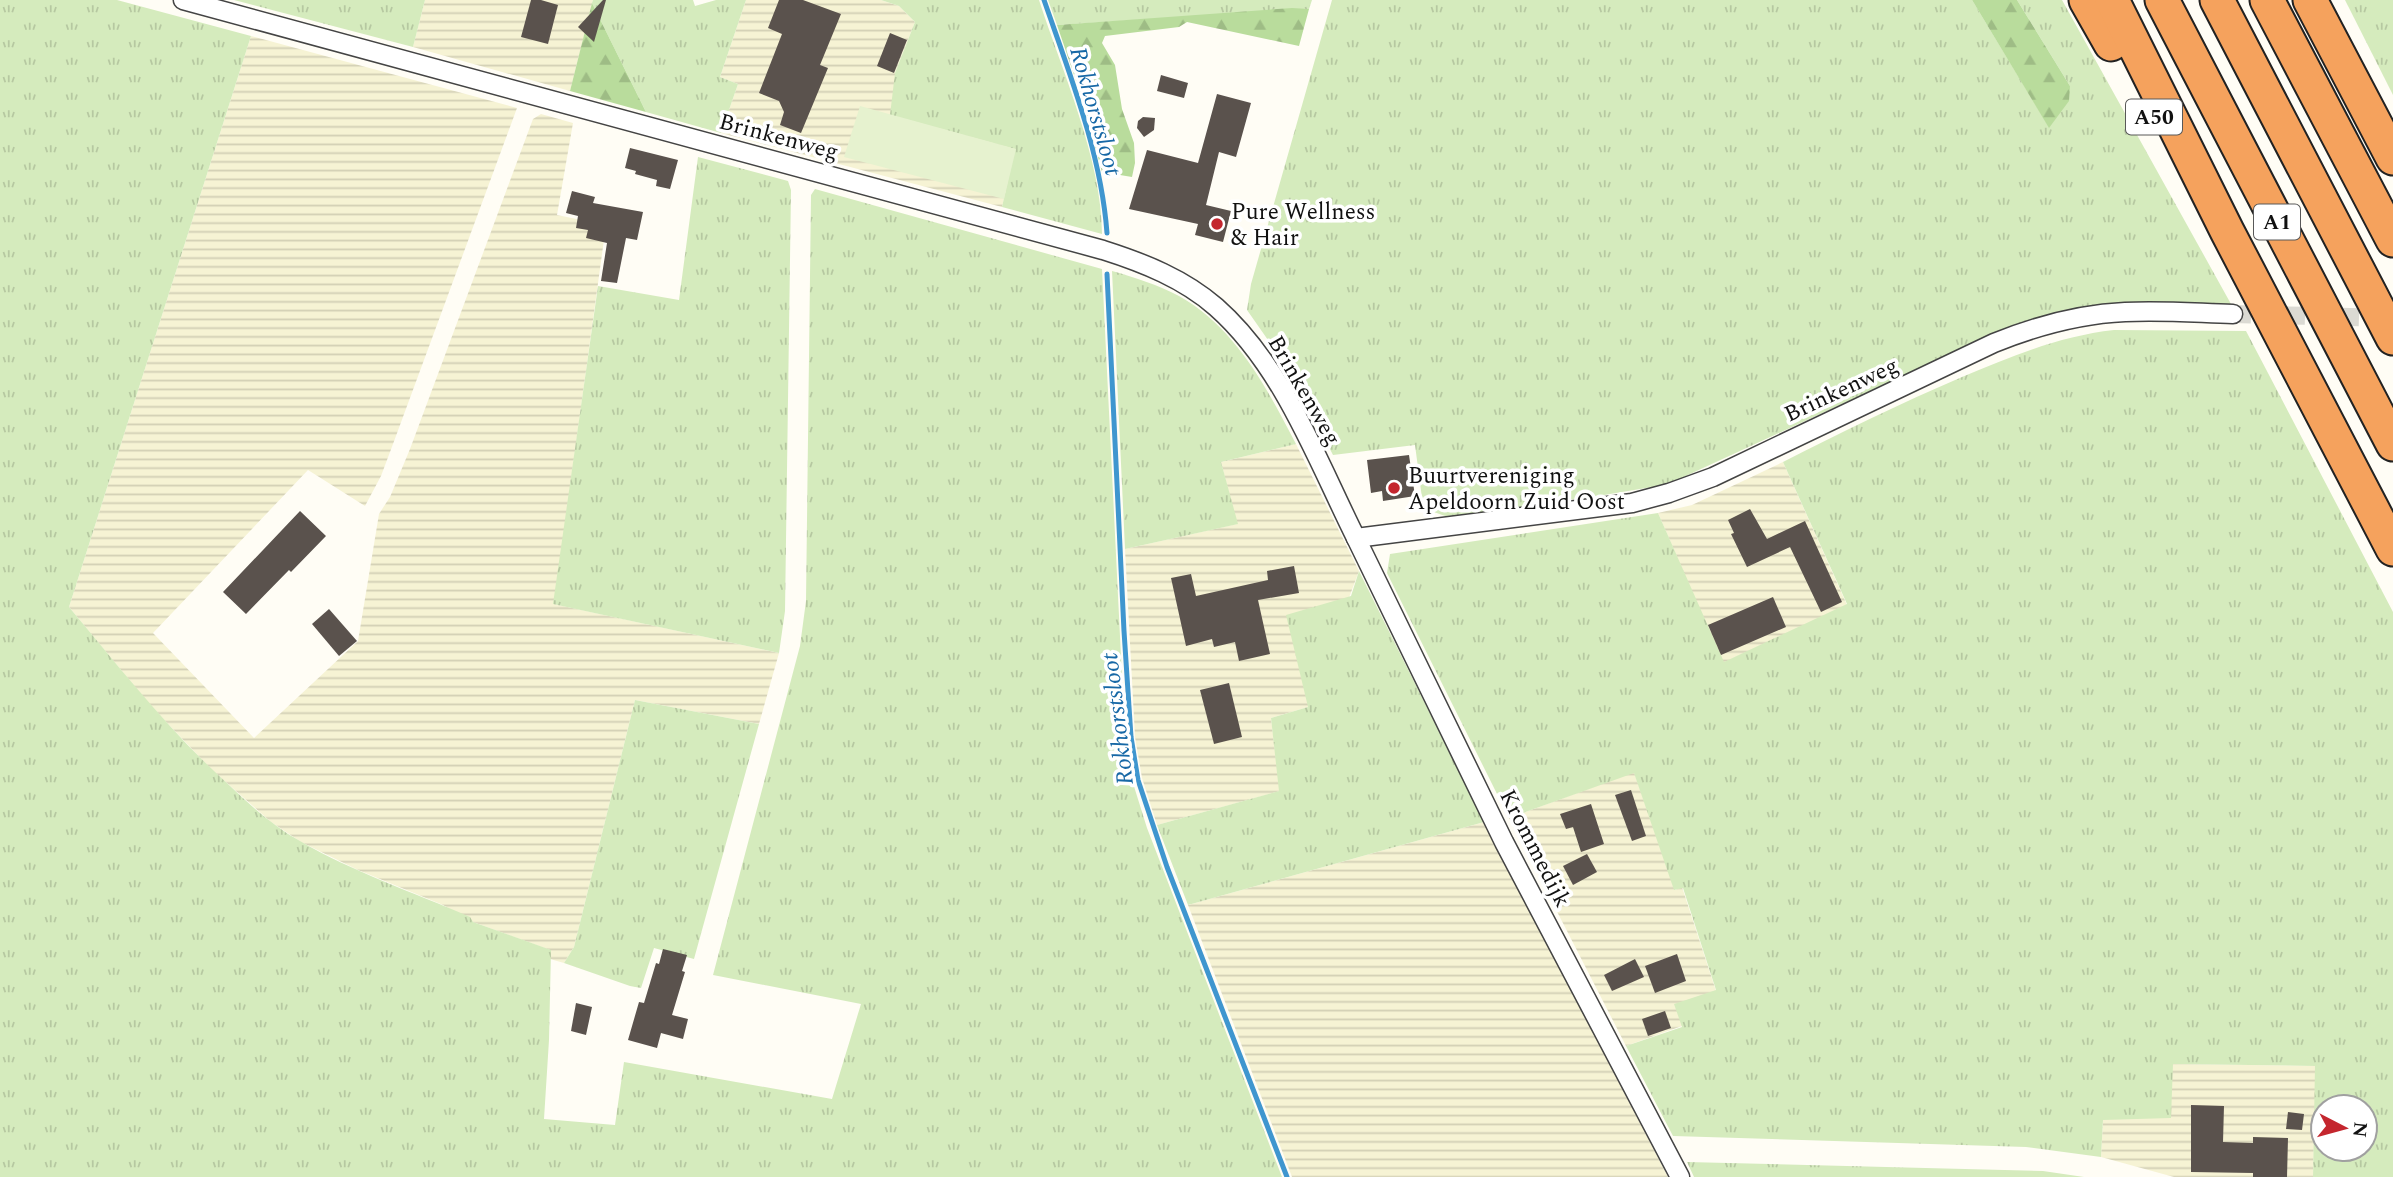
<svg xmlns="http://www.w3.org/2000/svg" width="2393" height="1177" font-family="Spectral,serif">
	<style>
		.farmland { fill: url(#farmland-rules) }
		.grass { fill: url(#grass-tufts); fill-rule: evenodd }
		.forest { fill: url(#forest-firs) }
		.pitch { fill: #e6f2cf }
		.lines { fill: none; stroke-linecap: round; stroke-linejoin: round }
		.stream { stroke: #3f96cf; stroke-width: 5 }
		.building { fill: #5a524d }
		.minor-tunnel { stroke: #dbdad3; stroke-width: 18; stroke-dasharray: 18 9; stroke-linecap: butt }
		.minor-casing { stroke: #444; stroke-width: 21 }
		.motorway-casing { stroke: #222; stroke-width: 37 }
		.minor { stroke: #fff; stroke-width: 18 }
		.motorway { stroke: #f5a25d; stroke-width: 33 }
		.poi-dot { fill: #c4262e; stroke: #fff; stroke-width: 2.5 }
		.labels { text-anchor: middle; stroke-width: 7; stroke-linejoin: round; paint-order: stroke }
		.shield { fill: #fff; stroke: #585858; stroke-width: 2 }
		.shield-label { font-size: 21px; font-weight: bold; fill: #111 }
		.street-label { font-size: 23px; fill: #111; stroke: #fff }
		.poi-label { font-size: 23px; fill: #111; stroke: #fff; text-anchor: start }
		.water-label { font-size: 24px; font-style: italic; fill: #1768a6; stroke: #fff }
	</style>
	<defs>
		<pattern id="farmland-rules" width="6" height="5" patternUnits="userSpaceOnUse" patternTransform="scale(1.75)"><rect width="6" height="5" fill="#f6f3d4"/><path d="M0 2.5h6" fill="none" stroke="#d2cfb5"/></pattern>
		<pattern id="grass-tufts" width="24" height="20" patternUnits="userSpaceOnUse" patternTransform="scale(1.75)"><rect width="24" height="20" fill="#d5ebbd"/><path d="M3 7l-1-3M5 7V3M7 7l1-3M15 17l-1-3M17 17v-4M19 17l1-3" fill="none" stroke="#b6c8a1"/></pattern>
		<pattern id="forest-firs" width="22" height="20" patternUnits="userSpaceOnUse" patternTransform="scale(1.75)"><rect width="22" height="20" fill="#b9dc9c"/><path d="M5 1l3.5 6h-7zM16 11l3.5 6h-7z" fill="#9ebc85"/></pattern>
	</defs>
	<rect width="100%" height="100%" fill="#fffdf5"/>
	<g class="farmland">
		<path d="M425 0H593L570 91 413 47Z"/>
		<path d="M746 0H881L899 6 915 22 895 73 1016 149 1002 207 721 133 738 84 720 77Z"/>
		<path d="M251 36 517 108 393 444 381 476 365 506 308 470 153 633 254 738 358 641 379 514 390 497 410 449 533 119 541 114 573 123 557 215 606 225 554 604 779 653 759 724 635 700 574 947 564 963 550 959V950L473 922 443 905 358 870 301 842 271 822 211 769 149 704 69 607Z"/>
		<path d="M1296 444 1359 571 1308 707 1271 718 1280 791 1157 825 1142 778 1135 737 1125 549 1237 524 1221 462Z"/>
		<path d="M1783 462 1847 605 1723 663 1658 513 1692 505Z"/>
		<path d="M1634 772 1675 890 1682 887 1716 991 1682 1026 1626 1046 1509 818Z"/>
		<path d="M1484 822 1668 1177H1292L1188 905Z"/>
		<path d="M2172 1064 2316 1066 2313 1177H2174L2101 1157 2103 1120Z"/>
	</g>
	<g class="grass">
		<path d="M0 0H117L251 36 69 607C120 668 169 731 229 785 251 806 273 826 300 841 353 872 413 892 470 917L473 922 551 950 549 1040 544 1119 615 1125 624 1062 832 1099 861 1004 713 975 800 646 806 601 811 195 815 189 1102 269 1122 677 1132 780 1147 828 1282 1177H0Z"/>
		<path d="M234 0H425L413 47Z"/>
		<path d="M593 0H693L695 6 716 0H746L720 77 738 84 721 133 646 112 592 3Z"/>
		<path d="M881 0H1039C1062 71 1102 160 1102 234L1002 207 1015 149 890 115 895 73 915 22 899 6Z"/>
		<path d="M1048 0H1312L1309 9 1057 25Z"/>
		<path d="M1332 0H1972L2049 127 2070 86 2017 0H2062L2231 304 2142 302 2075 309 2035 321 1955 352 1677 480 1658 486 1604 495 1448 517 1431 511 1422 498 1415 445 1333 455 1291 373 1247 310 1251 284Z"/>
		<path d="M2345 0H2393V95Z"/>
		<path d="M698 157 788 181 791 190 785 611 779 653 553 604 598 286 679 300Z"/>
		<path d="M1112 271C1134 277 1158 285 1179 296 1235 327 1267 388 1296 444L1221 462 1238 524 1125 549Z"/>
		<path d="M2114 330 2246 331 2393 612V1177H2313L2315 1066 2173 1064 2171 1118 2103 1120 2101 1157 2026 1147 1673 1136 1626 1046 1682 1027 1674 1004 1716 990 1683 888 1674 890 1634 773 1509 818 1387 573 1390 554 1658 513 1724 662 1847 604 1783 462C1842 432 1901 403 1962 377 2012 356 2060 336 2114 330ZM2365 1107V1149H2323V1107Z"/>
		<path d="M1359 571 1484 822 1188 905 1157 825 1279 791 1271 718 1308 707 1286 615 1351 596Z"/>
		<path d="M635 700 759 724 694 959 654 948 641 988 630 986 564 963 574 947Z"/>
		<path d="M1687 1162 2043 1171 2084 1177H1694Z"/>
	</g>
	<g class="forest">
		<path d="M1972 0H2017L2070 86 2069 101 2049 128Z"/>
		<path d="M592 3 646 112 570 91Z"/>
		<path d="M1292 8 1309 9 1299 46 1187 22 1179 27 1105 36 1102 43 1115 65 1122 109 1134 143 1135 163 1132 177 1102 172 1084 104 1057 25Z"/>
	</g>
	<path class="pitch" d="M860 106 1016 149 1004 199 844 157Z"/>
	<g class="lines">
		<g class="stream">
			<path d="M1044 0C1070 75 1101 153 1107 233"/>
			<path d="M1107 274 1124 631 1131 737 1138 780 1167 867 1287 1177"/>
		</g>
	</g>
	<g class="building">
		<path d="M531 0H541L558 5 548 44 521 37Z"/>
		<path d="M603 0H606L594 42 578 27Z"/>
		<path d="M779 0H803L841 14 820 65 828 68 801 133 780 125 784 112 779 101 759 93 782 34 768 28Z"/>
		<path d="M890 33 907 40 894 73 877 66Z"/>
		<path d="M1161 75 1188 83 1184 98 1157 91Z"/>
		<path d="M1217 94 1251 103 1236 157 1219 152 1206 205 1231 211 1223 242 1195 235 1198 224 1129 209 1147 150 1198 163Z"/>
		<path d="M1143 117 1155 118 1154 130 1144 137 1137 128 1138 121Z"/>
		<path d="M630 148 678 160 670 189 656 186 657 180 635 174 636 171 625 168Z"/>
		<path d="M572 191 595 197 593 203 643 212 637 240 626 238 617 283 601 281 607 243 586 238 588 230 576 228 578 216 566 213Z"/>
		<path d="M1409 455 1415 496 1383 501 1382 491 1371 493 1367 460Z"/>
		<path d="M1750 509 1767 539 1805 521 1842 602 1821 612 1790 547 1747 567 1731 534 1734 533 1728 520Z"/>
		<path d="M300 511 326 536 291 572 289 570 246 614 223 592Z"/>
		<path d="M1294 566 1299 593 1258 600 1270 654 1239 661 1235 642 1214 647 1212 639 1186 646 1171 578 1191 574 1196 596 1268 580 1267 571Z"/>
		<path d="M1773 597 1786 627 1721 655 1708 625Z"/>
		<path d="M329 609 357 641 339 656 312 624Z"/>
		<path d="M1229 683 1242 737 1214 744 1200 690Z"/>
		<path d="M1631 790 1646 836 1632 841 1615 795Z"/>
		<path d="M1591 804 1604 844 1581 852 1573 827 1566 829 1560 814Z"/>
		<path d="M1587 854 1597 872 1573 885 1563 866Z"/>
		<path d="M663 949 687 955 682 971 685 972 672 1015 688 1019 683 1039 661 1033 657 1048 628 1040 639 1002 644 1003 656 963 659 964Z"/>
		<path d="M1677 954 1686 981 1655 993 1645 966Z"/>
		<path d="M1635 959 1644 977 1612 991 1604 975Z"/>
		<path d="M576 1003 592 1007 586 1035 571 1031Z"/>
		<path d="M1665 1011 1671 1028 1648 1036 1642 1019Z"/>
		<path d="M2191 1105 2224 1106 2223 1142 2253 1143V1137L2288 1138 2287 1177H2253V1173L2191 1172Z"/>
		<path d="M2288 1112 2304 1114 2302 1130 2286 1129Z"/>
	</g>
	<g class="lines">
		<path class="minor-tunnel" d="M2233 314 2387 318"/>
		<g class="minor-casing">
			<g id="minor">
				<path d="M183 0 1103 250C1144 263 1184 279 1216 307 1283 366 1317 460 1356 538L1632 503 1669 493 1713 477 1994 343C2036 326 2080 314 2125 312 2161 310 2197 313 2233 314"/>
				<path d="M1356 538 1504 842 1680 1177"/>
			</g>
		</g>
		<g class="motorway-casing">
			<g id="motorway">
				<path d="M2086 0 2111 44"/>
				<path d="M2112 0 2227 231 2393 549"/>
				<path d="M2162 0 2393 444"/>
				<path d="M2217 0 2393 338"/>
				<path d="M2267 0 2393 240"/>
				<path d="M2310 0 2393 158"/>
			</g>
		</g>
		<use href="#minor" class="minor"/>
		<use href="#motorway" class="motorway"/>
	</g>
	<g class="poi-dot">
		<circle cx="1217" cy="224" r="7"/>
		<circle cx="1394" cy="488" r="7"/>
	</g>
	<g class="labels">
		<g class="shield">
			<rect x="2126" y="99.5" width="56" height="35" rx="5"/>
			<rect x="2254" y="204.5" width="46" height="35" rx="5"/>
		</g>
		<g class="shield-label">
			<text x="2154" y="124">A50</text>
			<text x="2277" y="229">A1</text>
		</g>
		<g class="street-label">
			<text transform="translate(779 136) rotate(15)" y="8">Brinkenweg</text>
			<text transform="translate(1841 389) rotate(-25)" y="8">Brinkenweg</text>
			<text transform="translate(1305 390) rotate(60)" y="8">Brinkenweg</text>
			<text transform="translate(1536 848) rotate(63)" y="8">Krommedijk</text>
		</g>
		<g class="poi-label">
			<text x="1231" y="219">Pure Wellness<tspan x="1231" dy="26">&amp; Hair</tspan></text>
			<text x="1408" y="483">Buurtvereniging<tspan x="1408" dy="26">Apeldoorn Zuid Oost</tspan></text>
		</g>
		<g class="water-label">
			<text transform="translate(1096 111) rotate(74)" y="8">Rokhorstsloot</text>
			<text transform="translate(1117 719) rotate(-97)" y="8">Rokhorstsloot</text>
		</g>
	</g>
	<g transform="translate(2344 1128) rotate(96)"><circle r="33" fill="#ffffff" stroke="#a0a0a0" stroke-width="2"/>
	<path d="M0-5L12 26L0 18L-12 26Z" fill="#c4262e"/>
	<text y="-10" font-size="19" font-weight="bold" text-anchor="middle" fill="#111111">N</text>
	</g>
</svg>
